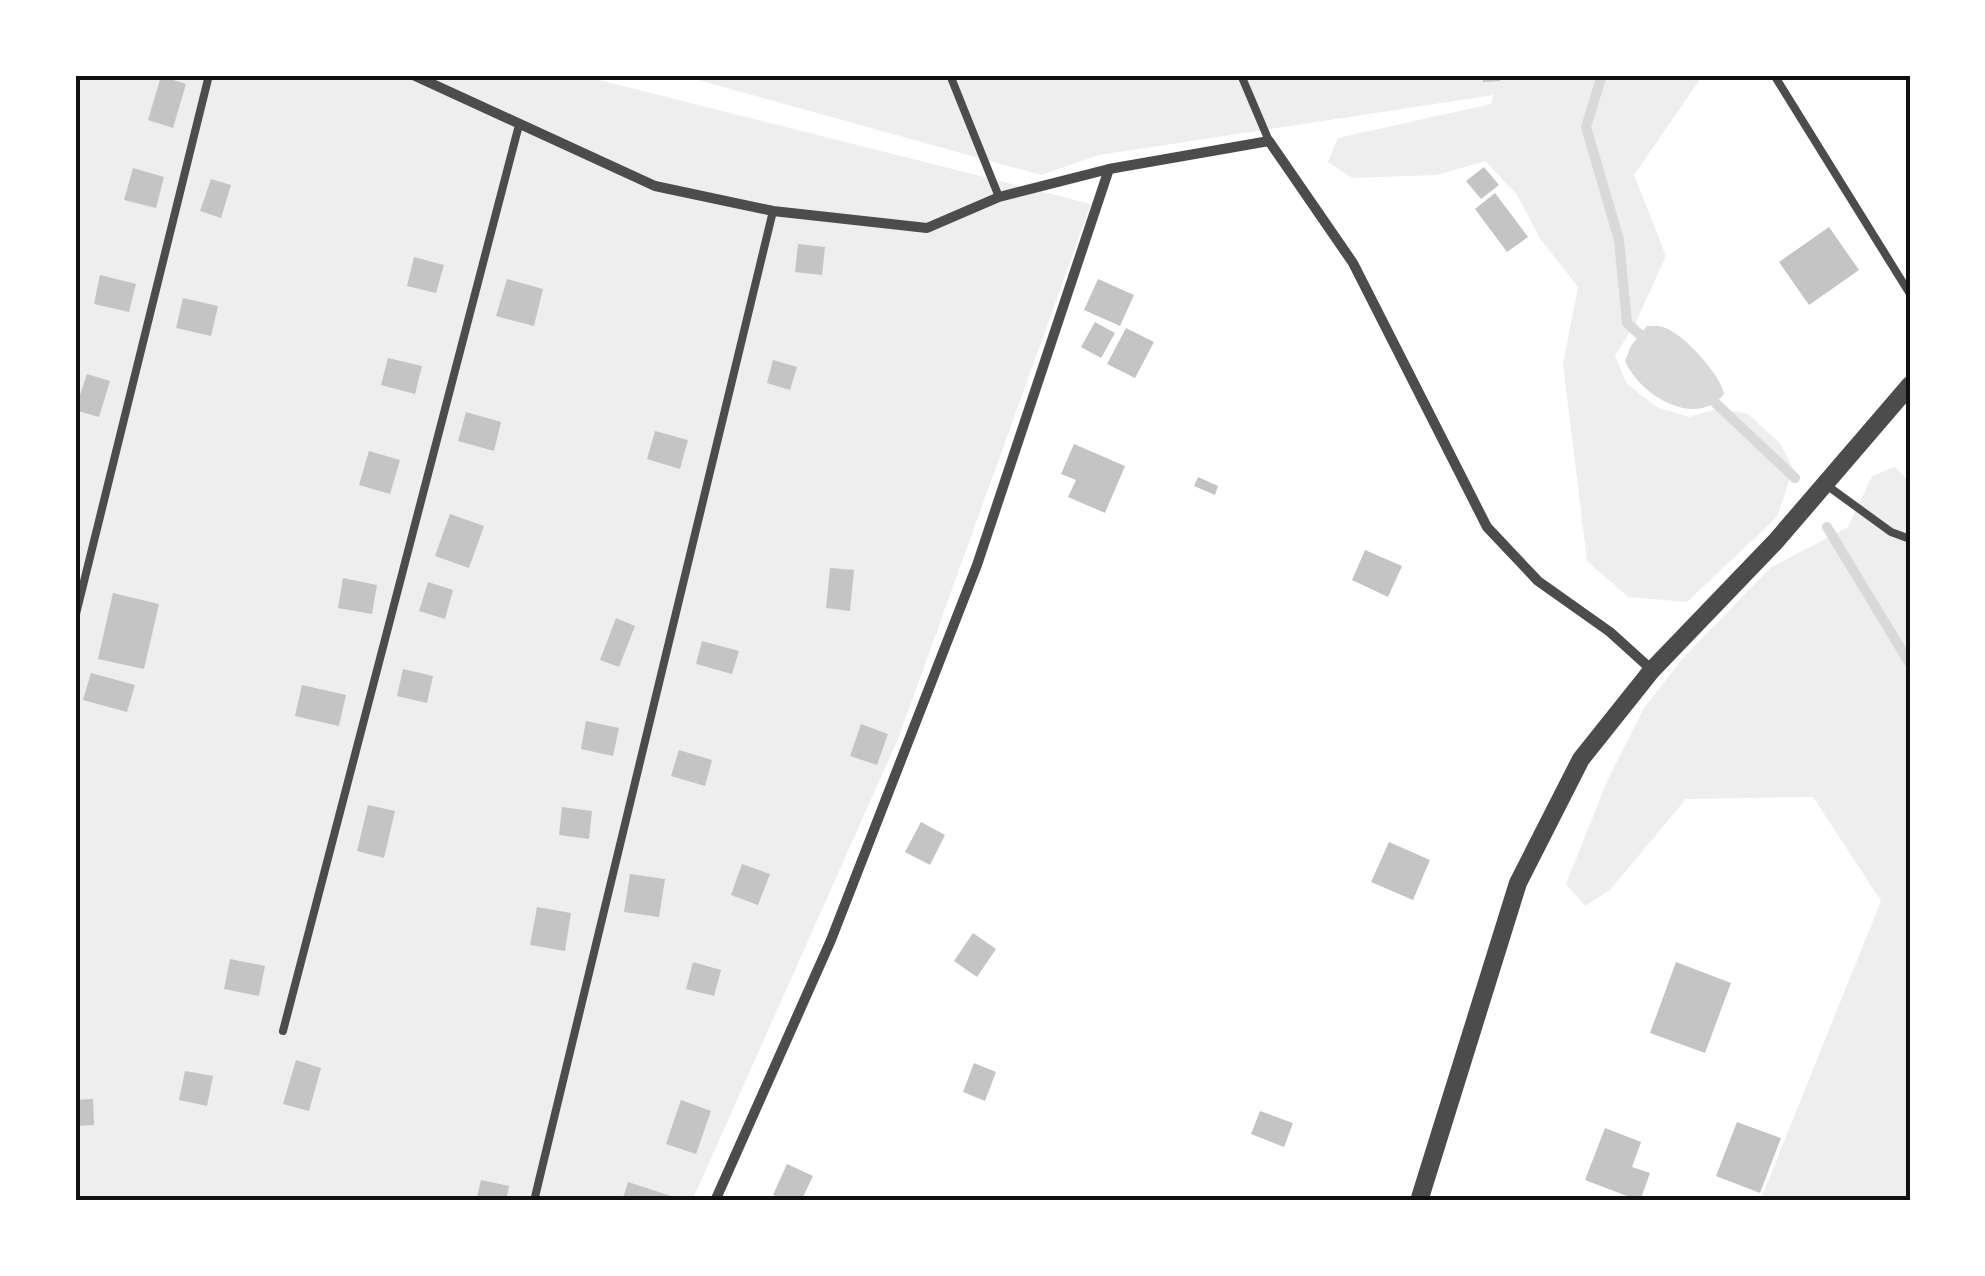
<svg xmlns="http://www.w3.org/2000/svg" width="1985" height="1276" font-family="Inter,sans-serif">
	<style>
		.green { fill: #eee }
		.water { fill: #d9d9d9 }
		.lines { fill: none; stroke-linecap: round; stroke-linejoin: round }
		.stream { stroke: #d9d9d9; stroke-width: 10 }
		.building { fill: #c4c4c4 }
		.service { stroke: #4c4c4c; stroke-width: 8 }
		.minor { stroke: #4c4c4c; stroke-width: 10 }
		.tertiary { stroke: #4c4c4c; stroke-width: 18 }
		.neatline { fill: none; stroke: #111; stroke-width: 4 }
	</style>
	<rect width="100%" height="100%" fill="#fff"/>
	<g class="green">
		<path d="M75 75H579L1091 204 898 739 692 1201H75Z"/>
		<path d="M680 75H1703L1634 175 1666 256 1634 326 1615 356 1627 384 1657 407 1689 417 1719 408 1748 414 1780 443 1793 469 1777 517 1687 602 1628 597 1587 561 1563 364 1578 287 1541 240 1517 195 1485 161 1437 175 1352 178 1328 162 1338 138 1491 104 1494 95 1099 155 1041 175Z"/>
		<path d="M1895 467 1910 483V1201H1760L1881 901 1813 797 1686 799 1610 890 1585 906 1566 884 1608 779 1644 708 1682 659 1770 568 1848 527 1872 476Z"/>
	</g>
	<path class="water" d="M1647 326C1652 326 1658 325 1663 327 1683 333 1721 375 1724 394 1695 430 1639 394 1625 361L1631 346Z"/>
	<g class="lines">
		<g class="stream">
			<path d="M1602 75 1586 127 1619 240 1627 323 1648 342"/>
			<path d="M1709 397 1795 478"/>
			<path d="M1827 527 1910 664"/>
		</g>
	</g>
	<g class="building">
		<path d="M1483 75H1499L1500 81 1483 82Z"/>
		<path d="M161 76 186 84 173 128 148 120Z"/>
		<path d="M1484 167 1499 185 1481 199 1466 181Z"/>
		<path d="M133 168 164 177 156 208 124 200Z"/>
		<path d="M211 179 231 185 221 218 200 211Z"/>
		<path d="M1495 193 1528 237 1507 252 1475 209Z"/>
		<path d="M1829 227 1859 270 1809 305 1779 262Z"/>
		<path d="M798 244 825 247 822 275 795 272Z"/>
		<path d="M414 257 444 265 436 293 407 286Z"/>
		<path d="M100 275 136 284 129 312 94 304Z"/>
		<path d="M507 279 543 289 534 326 496 316Z"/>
		<path d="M1098 279 1134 295 1120 326 1084 310Z"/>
		<path d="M183 298 218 306 211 336 176 328Z"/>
		<path d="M1095 322 1115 333 1101 358 1081 347Z"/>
		<path d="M1126 328 1154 342 1135 378 1107 364Z"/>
		<path d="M388 358 422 366 415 394 381 385Z"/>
		<path d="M773 360 797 367 790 390 767 383Z"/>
		<path d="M87 374 110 381 99 417 75 410Z"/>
		<path d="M466 412 501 422 494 451 458 441Z"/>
		<path d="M655 431 688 440 680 469 647 459Z"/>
		<path d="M1074 444 1125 466 1105 513 1068 497 1076 480 1061 474Z"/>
		<path d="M369 451 400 460 390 494 359 485Z"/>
		<path d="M1198 477 1218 486 1215 495 1194 486Z"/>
		<path d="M450 514 484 526 469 568 435 556Z"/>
		<path d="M1365 550 1402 566 1388 597 1352 580Z"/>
		<path d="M830 568 854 570 850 611 826 608Z"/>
		<path d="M343 578 377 585 372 614 338 608Z"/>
		<path d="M428 582 453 590 445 619 419 611Z"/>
		<path d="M113 593 159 604 144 669 98 659Z"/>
		<path d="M616 618 635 626 619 667 600 660Z"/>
		<path d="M702 641 739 651 732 674 696 664Z"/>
		<path d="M403 669 433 676 427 703 397 696Z"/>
		<path d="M91 673 135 685 127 712 83 700Z"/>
		<path d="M302 685 346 695 339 726 295 716Z"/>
		<path d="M586 721 619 728 613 756 581 749Z"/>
		<path d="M861 724 888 734 877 765 850 756Z"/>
		<path d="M679 750 712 760 705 786 671 776Z"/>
		<path d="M368 805 395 811 384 858 357 851Z"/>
		<path d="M562 807 592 811 589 839 559 835Z"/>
		<path d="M921 822 945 835 930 865 905 852Z"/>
		<path d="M1389 842 1430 860 1413 900 1371 882Z"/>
		<path d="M742 864 770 874 758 905 731 895Z"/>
		<path d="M630 874 665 879 659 917 624 912Z"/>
		<path d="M537 907 571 913 565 951 530 945Z"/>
		<path d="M973 933 996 949 977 977 954 961Z"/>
		<path d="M230 959 265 966 259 996 224 989Z"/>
		<path d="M693 962 721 970 714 996 686 989Z"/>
		<path d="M1676 962 1731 983 1705 1053 1650 1033Z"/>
		<path d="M296 1060 321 1068 309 1111 283 1104Z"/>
		<path d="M974 1063 996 1072 985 1101 963 1092Z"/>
		<path d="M185 1071 213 1076 207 1106 179 1100Z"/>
		<path d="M93 1099 94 1125 75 1126V1100Z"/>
		<path d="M681 1100 711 1111 696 1154 666 1144Z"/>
		<path d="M1260 1111 1293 1123 1284 1147 1251 1134Z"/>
		<path d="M1737 1122 1781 1138 1760 1193 1716 1176Z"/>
		<path d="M1605 1128 1641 1142 1632 1167 1650 1173 1640 1201 1585 1180Z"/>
		<path d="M787 1164 813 1176 801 1201H786L773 1195Z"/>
		<path d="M481 1180 509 1186 506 1201H476Z"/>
		<path d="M628 1182 671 1196 669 1201H622Z"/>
	</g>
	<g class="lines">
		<g class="service">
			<path d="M950 75 999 197"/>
			<path d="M1241 75 1269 141"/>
			<path d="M1774 75 1910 294"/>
			<path d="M1825 484 1891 532 1910 539"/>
			<path d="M75 618 209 75"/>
			<path d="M283 1031 519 125"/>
			<path d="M534 1201 773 211"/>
			<path d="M1357 1201H1406"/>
		</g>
		<g class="minor">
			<path d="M413 75 655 186 773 211 927 228 999 197 1109 169 1269 141 1353 263 1487 527 1538 581 1610 632 1652 670"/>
			<path d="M715 1201 831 940 977 565 1109 169"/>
		</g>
		<path class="tertiary" d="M1419 1201 1518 883 1581 759 1652 670 1776 541 1910 385"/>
	</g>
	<rect width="1985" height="1276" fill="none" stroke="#ffffff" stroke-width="155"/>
	<rect x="78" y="78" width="1830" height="1120" class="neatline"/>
</svg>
